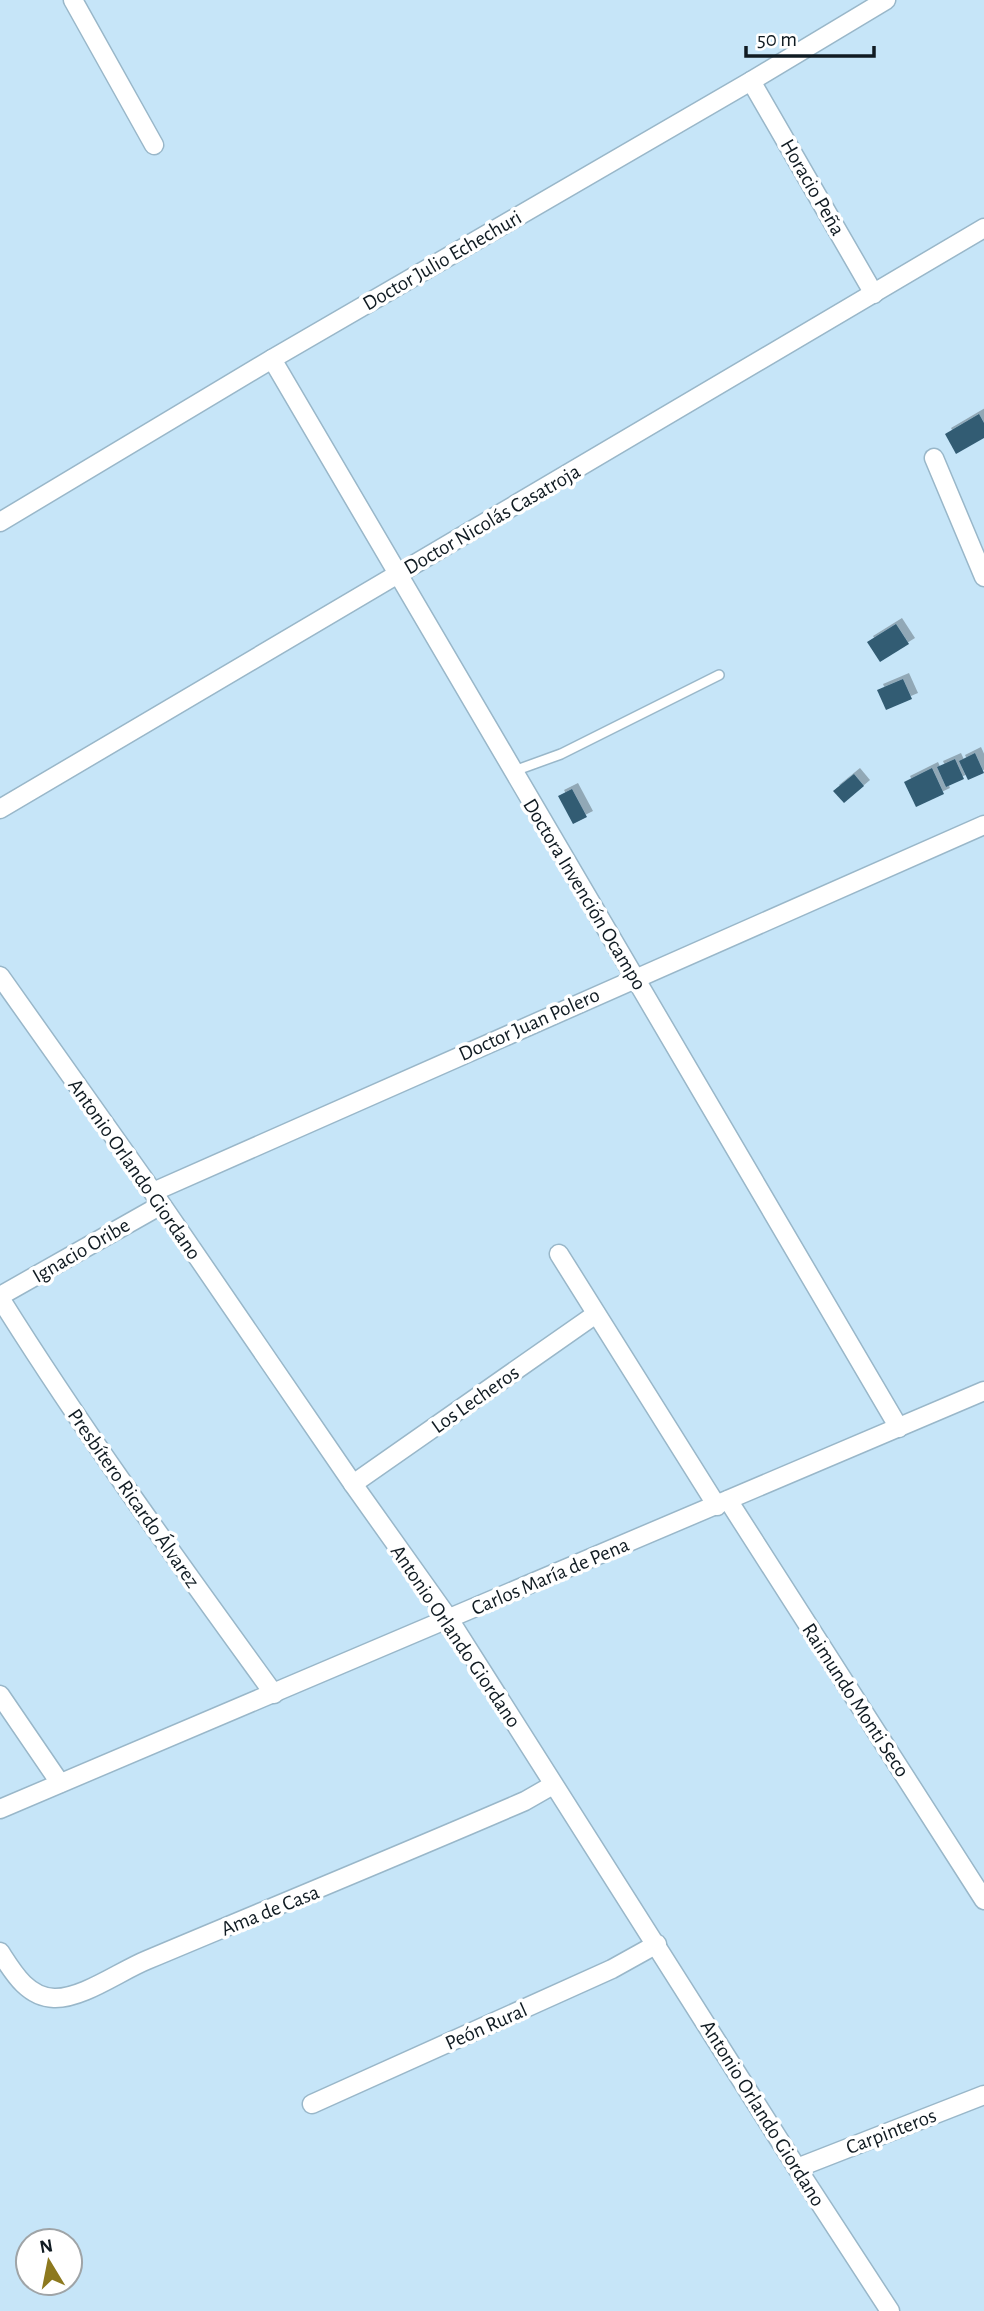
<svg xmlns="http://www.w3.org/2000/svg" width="984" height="2311" font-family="'Alegreya Sans',sans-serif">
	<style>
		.building { fill: #315b73; filter: url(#shadow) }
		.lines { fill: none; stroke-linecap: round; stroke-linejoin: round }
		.lane-casing { stroke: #99b7c9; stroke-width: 12 }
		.street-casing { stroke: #99b7c9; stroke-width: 21 }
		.lane { stroke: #fff; stroke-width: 9 }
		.street { stroke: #fff; stroke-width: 18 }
		.labels { text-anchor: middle; stroke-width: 7; stroke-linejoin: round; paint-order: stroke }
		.street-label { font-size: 21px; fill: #101b22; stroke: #fff }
	</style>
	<defs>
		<filter id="shadow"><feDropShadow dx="6" dy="-6" stdDeviation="0" flood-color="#0004"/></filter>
	</defs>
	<rect width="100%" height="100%" fill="#c6e5f8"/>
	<g class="building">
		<path d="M979 414 984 423V438L956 454 945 434Z"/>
		<path d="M896 624 909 644 880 662 867 642Z"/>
		<path d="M903 679 912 699 886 710 877 690Z"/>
		<path d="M975 753 984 773 968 780 959 761Z"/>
		<path d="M955 759 964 779 946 787 937 767Z"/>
		<path d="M932 768 944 794 916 807 904 782Z"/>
		<path d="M854 774 864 786 844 803 833 791Z"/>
		<path d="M572 789 587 817 573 824 558 796Z"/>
	</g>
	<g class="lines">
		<g class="lane-casing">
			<path id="lane" d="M514 771 561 754 719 675"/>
		</g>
		<g class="street-casing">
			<g id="street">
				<path d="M73 0 154 145"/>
				<path d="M751 81 874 294"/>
				<path d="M272 359 899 1428"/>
				<path d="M934 458 984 577"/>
				<path d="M0 522 272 359 751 81 886 0"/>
				<path d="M0 809 984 228"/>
				<path d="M0 976 153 1192 353 1484 449 1619 797 2168 890 2311"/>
				<path d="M153 1192 984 825"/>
				<path d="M559 1254 717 1506"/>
				<path d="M0 1296 161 1205"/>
				<path d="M0 1298C85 1434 180 1564 274 1694"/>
				<path d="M353 1484 596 1314"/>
				<path d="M728 1500 984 1900"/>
				<path d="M0 1695 60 1783"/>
				<path d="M0 1809 984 1391"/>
				<path d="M0 1952C13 1972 27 1997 54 1998 82 1999 120 1971 147 1960 273 1907 400 1855 525 1801L553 1785"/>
				<path d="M312 2104 612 1969 657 1944"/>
				<path d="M797 2168 984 2095"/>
			</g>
		</g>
		<use href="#lane" class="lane"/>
		<use href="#street" class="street"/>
	</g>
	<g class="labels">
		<g class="street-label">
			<text transform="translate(813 187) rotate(60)" y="7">Horacio Peña</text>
			<text transform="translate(442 260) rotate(-30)" y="7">Doctor Julio Echechuri</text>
			<text transform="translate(492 519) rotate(-30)" y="7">Doctor Nicolás Casatroja</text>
			<text transform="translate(585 894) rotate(59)" y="7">Doctora Invención Ocampo</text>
			<text transform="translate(529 1024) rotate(-24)" y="7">Doctor Juan Polero</text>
			<text transform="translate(135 1169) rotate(55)" y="7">Antonio Orlando Giordano</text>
			<text transform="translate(81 1250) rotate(-30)" y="7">Ignacio Oribe</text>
			<text transform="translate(475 1399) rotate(-35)" y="7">Los Lecheros</text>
			<text transform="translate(134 1498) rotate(55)" y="7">Presbítero Ricardo Álvarez</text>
			<text transform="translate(550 1576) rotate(-23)" y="7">Carlos María de Pena</text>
			<text transform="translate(456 1636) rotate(56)" y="7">Antonio Orlando Giordano</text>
			<text transform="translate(856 1700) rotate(57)" y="7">Raimundo Monti Seco</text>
			<text transform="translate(270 1910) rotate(-22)" y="7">Ama de Casa</text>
			<text transform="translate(486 2026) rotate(-24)" y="7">Peón Rural</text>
			<text transform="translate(763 2113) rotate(58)" y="7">Antonio Orlando Giordano</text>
			<text transform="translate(891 2131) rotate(-21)" y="7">Carpinteros</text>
		</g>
	</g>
	<g transform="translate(49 2262) rotate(350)"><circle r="33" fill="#ffffff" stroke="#9fa4a7" stroke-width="2"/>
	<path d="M0-5L12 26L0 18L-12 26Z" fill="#8d791e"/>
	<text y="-10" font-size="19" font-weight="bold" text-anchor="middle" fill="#101b22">N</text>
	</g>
	<path d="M746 46v10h128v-10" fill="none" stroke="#101b22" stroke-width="3.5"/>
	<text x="757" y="46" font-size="21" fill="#101b22" stroke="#ffffff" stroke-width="5" paint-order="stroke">50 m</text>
</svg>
